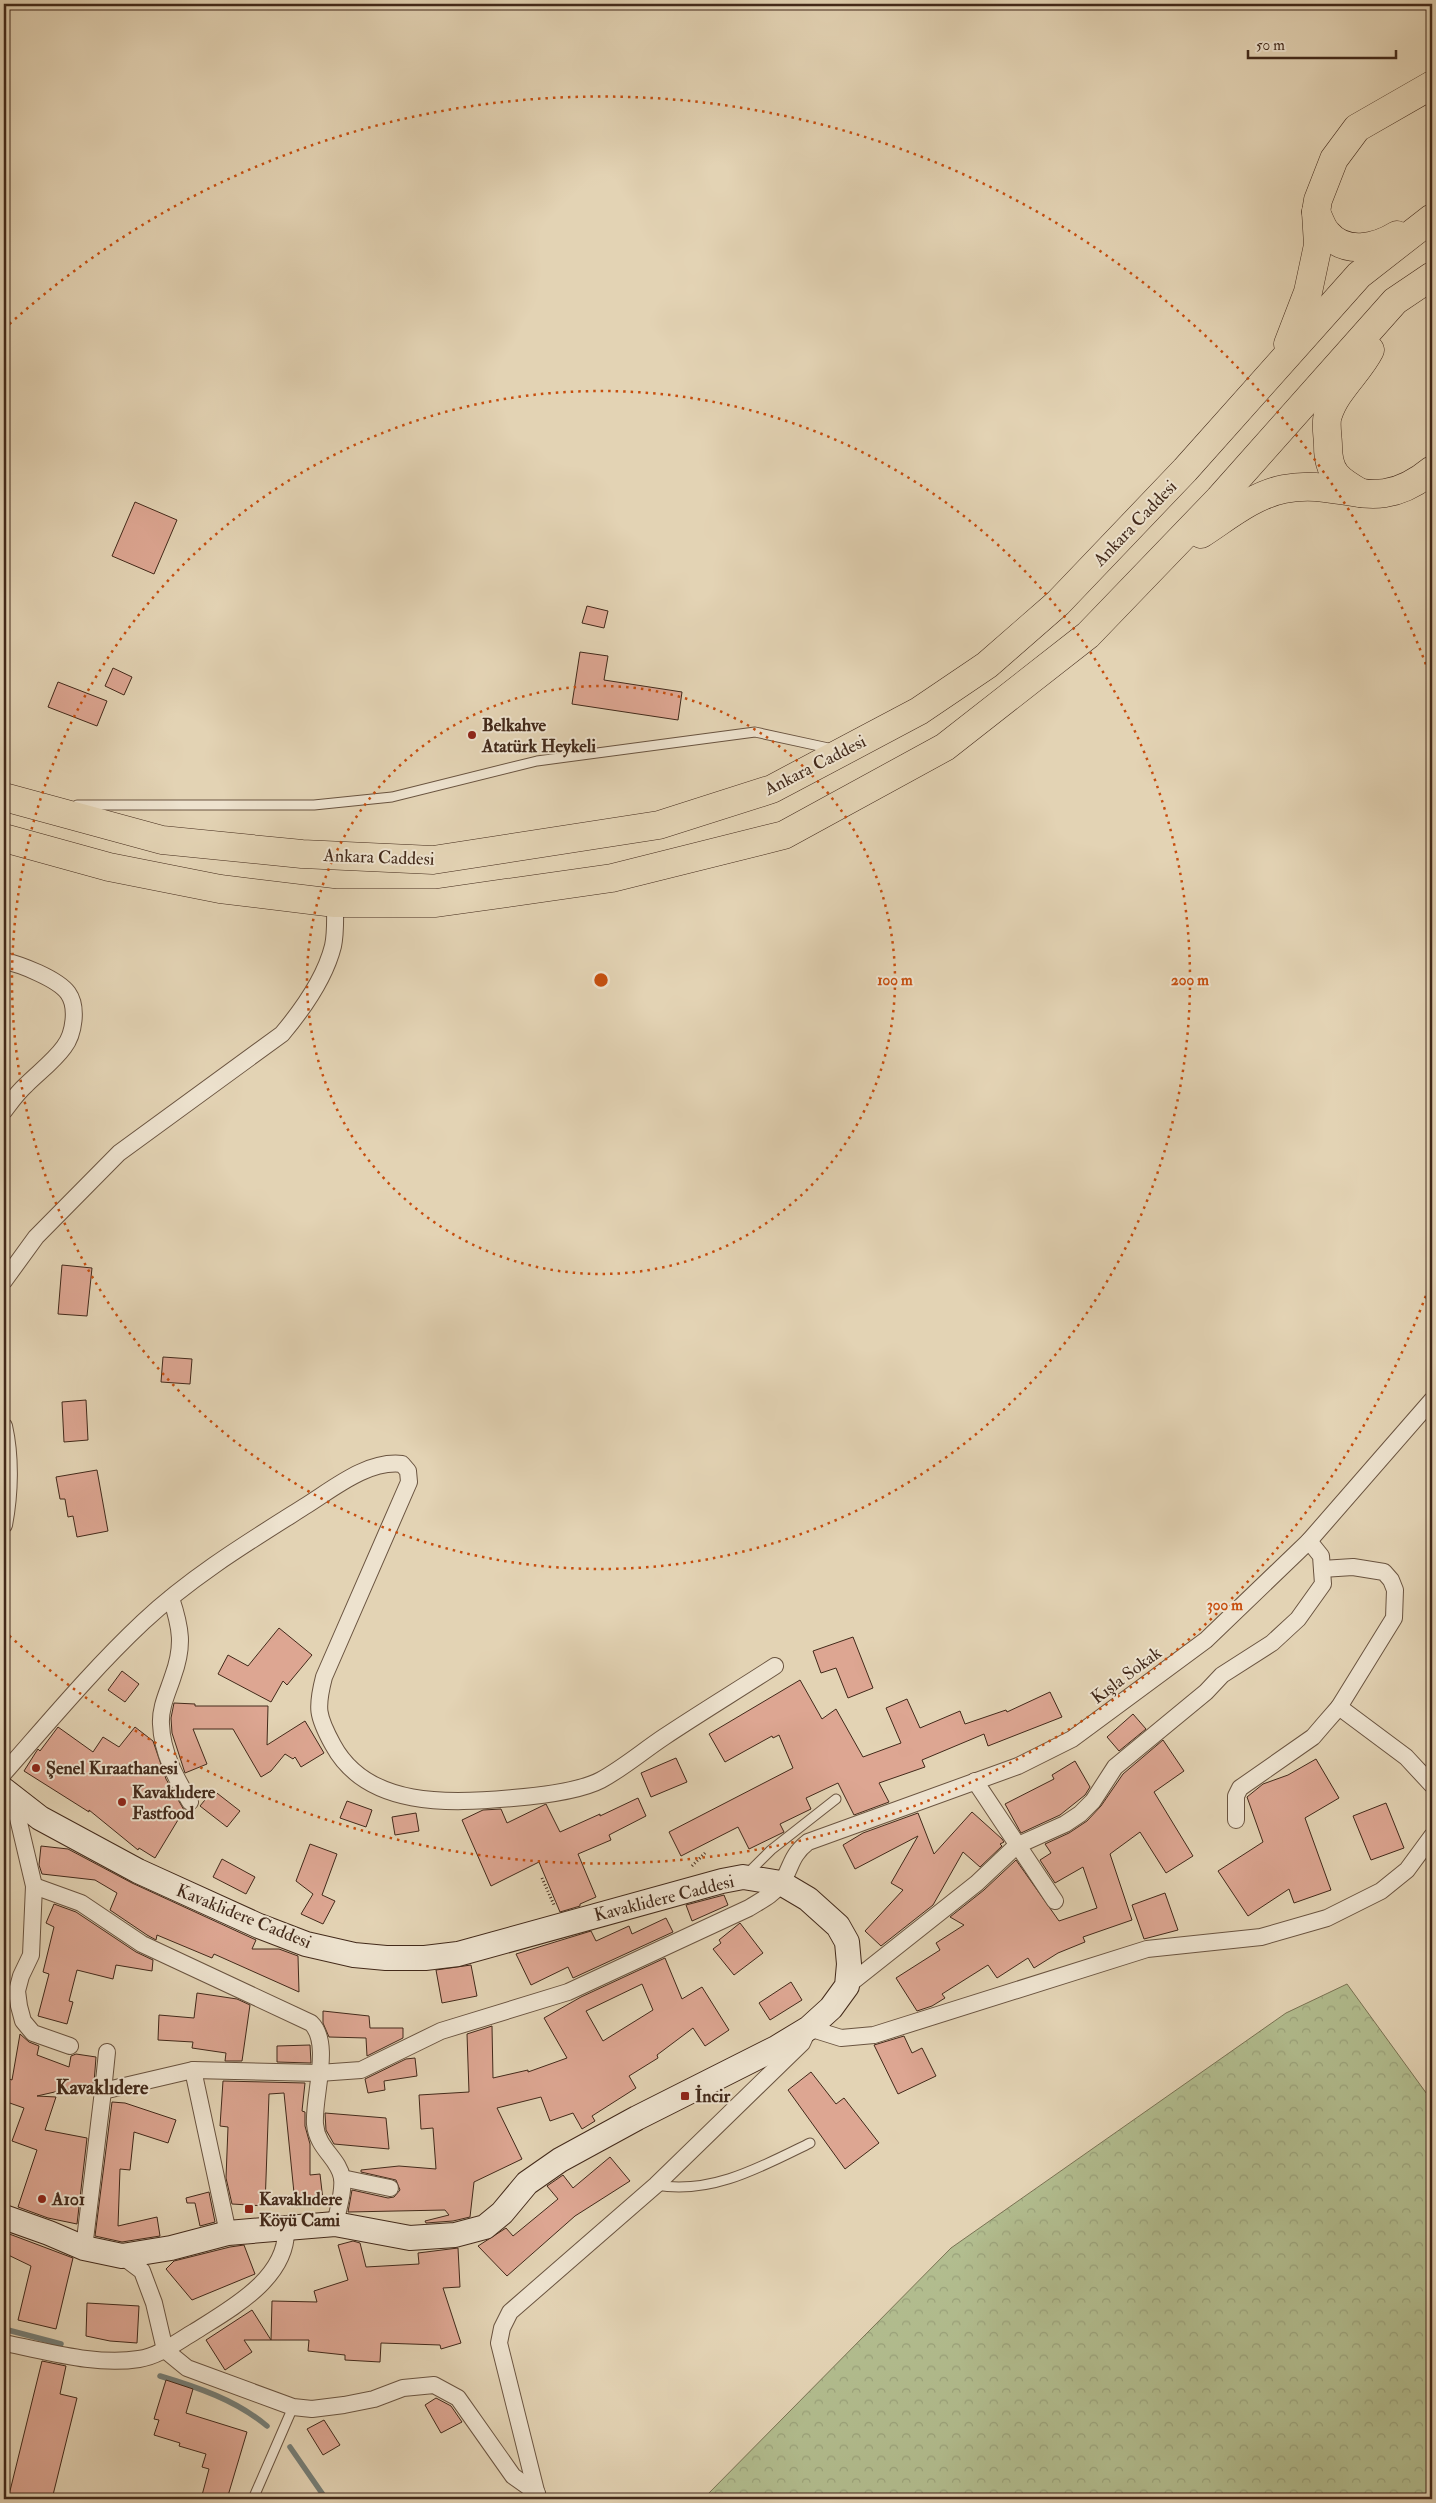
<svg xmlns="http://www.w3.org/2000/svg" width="1436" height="2503" font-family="'IM FELL Double Pica',serif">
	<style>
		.forest { fill: url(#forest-crowns); stroke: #7a7354 }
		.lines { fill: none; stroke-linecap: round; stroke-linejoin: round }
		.stream { stroke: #757e77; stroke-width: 5.5 }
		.building { fill: #dda692; stroke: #42291a; fill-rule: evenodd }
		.lane-casing { stroke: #6a5440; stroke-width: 11 }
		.street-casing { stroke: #6a5440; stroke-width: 18 }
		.secondary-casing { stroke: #42291a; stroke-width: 26 }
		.highway-casing { stroke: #42291a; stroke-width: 29 }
		.path { stroke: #42291a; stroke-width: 3; stroke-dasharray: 1 2.5; stroke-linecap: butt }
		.lane { stroke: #ede2ce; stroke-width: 9 }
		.street { stroke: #ede2ce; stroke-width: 16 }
		.secondary { stroke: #ede2ce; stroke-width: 24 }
		.highway { stroke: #e3d3b4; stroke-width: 28 }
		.ring { fill: none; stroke: #c74f0f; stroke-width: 2.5; stroke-dasharray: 2.5 5 }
		.poi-dot { fill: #8f2418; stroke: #ede2ce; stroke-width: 2 }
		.labels { text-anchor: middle; stroke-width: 4; stroke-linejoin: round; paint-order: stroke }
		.street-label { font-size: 18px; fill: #42291a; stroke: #ede2ce }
		.poi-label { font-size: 18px; font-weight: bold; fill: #42291a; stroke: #ede2ce; text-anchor: start }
		.quarter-label { font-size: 20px; font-weight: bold; fill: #42291a; stroke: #ede2ce }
		.centre { fill: #c74f0f; stroke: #ede2ce; stroke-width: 2.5 }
		.ring-label { font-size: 15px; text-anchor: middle; font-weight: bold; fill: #c74f0f; stroke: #ede2ce; stroke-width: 4; stroke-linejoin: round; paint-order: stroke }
	</style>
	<defs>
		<pattern id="forest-crowns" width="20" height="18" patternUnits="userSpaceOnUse" patternTransform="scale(1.25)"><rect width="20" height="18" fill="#b2bd8f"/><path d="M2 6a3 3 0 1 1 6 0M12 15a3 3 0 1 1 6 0" fill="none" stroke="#9aa27b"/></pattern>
	</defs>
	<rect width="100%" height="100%" fill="#e3d3b4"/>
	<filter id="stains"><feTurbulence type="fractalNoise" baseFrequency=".004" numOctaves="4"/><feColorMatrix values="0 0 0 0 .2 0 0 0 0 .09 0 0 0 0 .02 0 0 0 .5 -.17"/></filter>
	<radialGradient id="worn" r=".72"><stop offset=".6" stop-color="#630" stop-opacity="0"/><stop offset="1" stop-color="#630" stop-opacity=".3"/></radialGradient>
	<path class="forest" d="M1347 1984 1432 2101V2499H706L707 2495 951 2248 1286 2013Z"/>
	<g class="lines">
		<g class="stream">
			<path d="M4 2329 61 2344"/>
			<path d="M160 2376C197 2387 236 2400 267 2426"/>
			<path d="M290 2447 326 2499"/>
		</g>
	</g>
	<g class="building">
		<path d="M135 502 177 520 154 574 112 556Z"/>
		<path d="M587 606 608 611 604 628 582 623Z"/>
		<path d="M580 652 608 656 604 680 682 692 678 720 572 704Z"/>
		<path d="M113 668 132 677 124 695 105 686Z"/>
		<path d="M58 682 107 701 97 726 48 707Z"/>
		<path d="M62 1265 92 1268 87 1316 58 1314Z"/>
		<path d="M163 1357 192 1359 190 1384 161 1382Z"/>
		<path d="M86 1400 88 1440 64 1442 62 1402Z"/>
		<path d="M97 1470 108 1531 77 1537 73 1516 68 1517 65 1499H60L56 1477Z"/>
		<path d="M279 1628 312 1655 287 1685 283 1681 271 1702 218 1674 228 1655 248 1666Z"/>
		<path d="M853 1637 873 1688 848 1698 836 1668 821 1673 813 1651Z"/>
		<path d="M122 1671 139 1684 125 1702 108 1690Z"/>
		<path d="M800 1680 822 1719 836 1709 863 1757 901 1743 886 1708 907 1699 920 1728 960 1711 965 1724 1006 1710 1007 1712 1050 1692 1062 1717 988 1746 984 1734 922 1760 925 1767 879 1783 889 1802 854 1815 838 1783 806 1798 811 1809 780 1824 784 1832 749 1849 738 1827 681 1856 669 1832 793 1768 779 1735 773 1738 772 1736 725 1762 709 1734Z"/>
		<path d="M174 1703 195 1704V1706H268L267 1745 305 1721 324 1753 301 1767 295 1757 293 1759 285 1754 271 1771 261 1777 233 1729H193L207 1764 185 1773 172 1733 171 1718Z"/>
		<path d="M1133 1714 1146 1729 1119 1751 1107 1737Z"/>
		<path d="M58 1727 93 1752 103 1737 119 1747 135 1727 153 1741 166 1779 184 1810 155 1858 139 1848 138 1850 89 1810V1812L24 1771 36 1752 38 1749 40 1751Z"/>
		<path d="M1163 1740 1184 1771 1154 1792 1193 1856 1166 1873 1140 1832 1110 1854 1132 1920 1083 1937 1085 1942 1058 1953 1034 1968 1028 1958 997 1978 988 1965 942 1994 945 1998 932 2006 917 2011 896 1978 940 1950 936 1943 964 1925 950 1917 984 1890 1016 1860 1059 1921 1097 1908 1083 1867 1055 1883 1040 1860 1051 1853 1045 1844 1069 1833 1087 1821 1101 1806 1123 1774Z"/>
		<path d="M676 1758 687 1782 651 1797 641 1773Z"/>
		<path d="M1316 1759 1339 1798 1305 1818 1331 1890 1294 1903 1289 1889 1248 1916 1218 1871 1263 1842 1247 1797 1263 1784 1288 1775Z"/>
		<path d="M1075 1761 1090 1787 1085 1795 1060 1815 1021 1833 1005 1804 1054 1779 1052 1775Z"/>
		<path d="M213 1790 240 1811 227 1827 200 1806Z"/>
		<path d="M638 1798 646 1816 609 1835 611 1840 578 1854 596 1897 580 1904V1906L560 1912 539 1862 491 1886 462 1820 483 1810 501 1809 507 1823 546 1804 560 1832 600 1814V1816Z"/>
		<path d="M347 1801 372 1810 366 1827 340 1818Z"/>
		<path d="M1386 1803 1404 1848 1371 1860 1353 1816Z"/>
		<path d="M972 1812 1002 1839 1004 1842 1000 1844 1002 1846 980 1867 963 1852 933 1905 881 1946 865 1931 903 1890 891 1883 918 1836 855 1869 843 1845 863 1833 918 1813 934 1854Z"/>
		<path d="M416 1813 419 1831 395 1835 392 1817Z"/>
		<path d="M310 1844 337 1854 322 1895 335 1901 323 1924 301 1914 313 1894 296 1881Z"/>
		<path d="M41 1846 68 1849 132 1883 256 1940 252 1949H279L298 1956 299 1992 214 1954 212 1958 157 1935 156 1940 147 1935 110 1910 117 1893 95 1880 42 1874 39 1865Z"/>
		<path d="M222 1859 255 1877 246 1894 213 1877Z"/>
		<path d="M1165 1893 1178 1930 1144 1939 1132 1905Z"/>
		<path d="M724 1895 728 1905 692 1921 686 1905Z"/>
		<path d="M54 1904 76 1912 136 1952 153 1960 152 1971 116 1965 113 1979 77 1970 69 2001 73 2002 67 2024 38 2016 49 1974 43 1972 54 1927 46 1923Z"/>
		<path d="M666 1918 673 1932 573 1978 568 1967 531 1985 516 1954 591 1931 596 1941 629 1926 632 1934Z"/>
		<path d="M740 1923 763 1953 734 1975 713 1949 721 1943 719 1940Z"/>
		<path d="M665 1958 682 1999 702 1987 729 2030 705 2046 693 2028 657 2055 658 2058 629 2076 636 2088 592 2116 595 2121 582 2129 573 2113 550 2121 541 2097 497 2108 522 2159 474 2182 470 2217 453 2221 426 2223 425 2221 449 2215 445 2210 348 2212 352 2190 388 2198 394 2197 400 2190 396 2180 361 2172V2170L399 2166 436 2169 433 2128 421 2129 419 2095 469 2092 467 2034 492 2026 493 2078 528 2070V2072L567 2058 544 2018 581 1997ZM642 1984 653 2010 603 2041 586 2011Z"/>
		<path d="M471 1965 477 1996 442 2003 436 1970Z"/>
		<path d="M791 1982 802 2000 770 2020 759 2003Z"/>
		<path d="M197 1993 237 1999 250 2005 242 2061H225L226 2053 192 2048 193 2042 158 2040 159 2015 194 2018Z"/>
		<path d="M323 2011 369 2016 370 2028H403V2038L367 2056 366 2038 329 2037 323 2023Z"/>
		<path d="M20 2034 29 2042 39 2046 37 2055 69 2067 71 2056 76 2054 96 2057 94 2083 37 2096 56 2097 45 2130 87 2138 77 2224 48 2218 18 2207 37 2150 12 2141 24 2108 4 2101V2077L12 2080Z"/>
		<path d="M904 2036 912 2053 922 2048 936 2076 898 2094 874 2045Z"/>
		<path d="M310 2045 311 2063 277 2062V2046Z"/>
		<path d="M415 2058 417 2076 384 2081 385 2090 368 2093 365 2079 406 2059Z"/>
		<path d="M811 2072 836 2104 844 2098 879 2143 845 2169 788 2090Z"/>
		<path d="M223 2081 305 2083 302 2111 305 2112V2126L310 2144V2175L320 2174 323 2200 295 2203 284 2093 269 2094 265 2206 232 2204 226 2178 228 2127 220 2126Z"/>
		<path d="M112 2102 125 2103 176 2120 168 2143 134 2132 130 2170 120 2169 118 2226 157 2217 160 2236 122 2242 95 2236Z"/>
		<path d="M325 2113 386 2118 389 2149 334 2144 326 2130Z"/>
		<path d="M610 2157 630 2181 575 2216 507 2276 478 2246 506 2228 513 2236 558 2199 547 2186 563 2175 573 2188Z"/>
		<path d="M209 2192 215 2222 200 2226 195 2203H187L186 2198Z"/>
		<path d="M4 2232 73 2258 56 2329 18 2320 31 2266 4 2253Z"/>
		<path d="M353 2241 360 2243 366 2267 419 2264 418 2253 458 2248 460 2287 443 2288 461 2343 441 2349 440 2345 381 2343 380 2362 345 2360V2355L308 2351 309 2340H271L272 2301 317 2302 314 2291 348 2280 338 2245Z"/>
		<path d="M244 2245 255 2274 192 2300 166 2269 174 2261 230 2247Z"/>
		<path d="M87 2303 139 2306 137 2343 110 2341 86 2336Z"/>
		<path d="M252 2310 271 2340H244L252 2352 225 2370 206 2340Z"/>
		<path d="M42 2361 66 2366 60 2394 77 2398 52 2499H8Z"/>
		<path d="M166 2380 193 2389 186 2413 247 2432 227 2499H201L209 2469 202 2467 206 2454 179 2446 180 2443 154 2435 159 2420 154 2419Z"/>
		<path d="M436 2398 451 2406 462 2422 441 2433 425 2405Z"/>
		<path d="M324 2420 340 2445 323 2455 307 2429Z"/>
	</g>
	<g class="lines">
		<g class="lane-casing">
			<g id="lane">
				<path d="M77 805H314L392 797 537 761 755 732 833 749"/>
				<path d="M747 1874 771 1850 836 1799"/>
				<path d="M656 2185C711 2195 761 2167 810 2143"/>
				<path d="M253 2499 293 2407"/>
			</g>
		</g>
		<g class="street-casing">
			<g id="street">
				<path d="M4 961C20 964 58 979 68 993 78 1007 74 1034 64 1047 54 1061 38 1073 26 1085 17 1093 11 1102 4 1111"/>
				<path d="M4 1281 36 1237 119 1153 282 1034C303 1009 325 978 333 946 336 932 335 917 335 903"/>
				<path d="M4 1426C11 1457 10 1494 4 1525"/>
				<path d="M171 1598C181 1628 184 1646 173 1676 168 1692 160 1707 161 1724 162 1753 176 1778 190 1802"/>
				<path d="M1339 1707 1406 1757 1432 1785"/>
				<path d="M4 1773C49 1722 93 1669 143 1622 192 1576 250 1541 307 1505 334 1488 368 1460 402 1464L408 1471 409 1482 324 1677C316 1708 317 1716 333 1745 367 1808 450 1804 513 1798 537 1796 580 1791 601 1780 623 1768 643 1751 664 1737 700 1713 738 1690 775 1666"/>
				<path d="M975 1781 1055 1901"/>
				<path d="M13 1797 34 1886 31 1955 21 1976 17 1991 19 2006 23 2021 33 2033 70 2046"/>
				<path d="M1236 1820V1796L1240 1788 1313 1737 1325 1723 1339 1707 1394 1618 1395 1590 1391 1580 1384 1572 1353 1567 1322 1569"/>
				<path d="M34 1886 81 1903 142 1944 311 2023C332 2043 313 2096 315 2124 317 2149 339 2158 342 2178 344 2192 338 2209 335 2224"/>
				<path d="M847 1986 977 1883 1016 1846 1065 1824 1080 1814 1093 1801 1115 1767 1206 1692 1222 1675 1272 1643 1298 1619 1323 1584 1321 1556 1309 1541"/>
				<path d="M193 2070 228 2233"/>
				<path d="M103 2091 107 2052"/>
				<path d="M342 2178 390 2188"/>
				<path d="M84 2248 103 2091 193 2070 319 2073 361 2070 441 2031 568 1992 749 1908C760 1901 773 1895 781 1884 792 1867 790 1856 808 1842L1018 1766 1072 1739 1206 1640 1309 1541 1432 1400"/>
				<path d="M122 2256 142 2271 154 2303 165 2350 187 2368 293 2407 312 2409 344 2405 374 2399 403 2388 434 2385 458 2398 513 2476 537 2493"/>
				<path d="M4 2343C47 2351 95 2366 139 2359 159 2356 177 2342 194 2332 230 2309 287 2279 286 2230"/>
				<path d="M538 2499 499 2343 502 2328 510 2312 656 2185 802 2043 809 2028 841 2038 874 2035 1147 1949 1261 1937 1327 1918 1381 1891 1407 1870 1432 1836"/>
			</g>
		</g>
		<g class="secondary-casing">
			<path id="secondary" d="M4 1790 40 1818 138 1871 259 1926 306 1944 354 1955 386 1958H425L458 1954 722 1881 743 1877 781 1883 808 1899 838 1926 847 1942 849 1964 847 1986 831 2008 809 2028 776 2048 637 2118 560 2160 527 2183 502 2213 485 2227 455 2235 410 2238 335 2224 228 2233 171 2248 122 2256 84 2248 49 2233 4 2217"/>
		</g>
		<g class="highway-casing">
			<g id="highway">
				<path d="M1316 212C1319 218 1322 228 1327 233 1345 255 1376 248 1397 235"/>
				<path d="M1288 344 1308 292 1318 245 1316 212 1318 200 1334 159 1357 128 1432 85"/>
				<path d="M1361 493C1338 480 1328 473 1328 446 1328 437 1325 423 1328 415 1336 390 1359 372 1370 350"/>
				<path d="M1201 534C1226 518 1253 495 1284 489 1344 477 1374 518 1432 470"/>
				<path d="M4 797 162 840 302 854 433 860 659 825 772 789 919 711 987 665 1058 603 1185 470 1359 275 1432 218"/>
				<path d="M4 838 109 867 220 889 335 903H436L612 878 784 835 945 747 1088 635 1219 499 1395 301 1432 276"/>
			</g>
		</g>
		<g class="path">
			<path d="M692 1866 705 1853"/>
			<path d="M542 1878 554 1905"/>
		</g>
		<use href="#lane" class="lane"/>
		<use href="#street" class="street"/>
		<use href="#secondary" class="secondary"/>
		<use href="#highway" class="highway"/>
	</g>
	<g class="ring">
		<circle cx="601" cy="980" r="294"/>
		<circle cx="601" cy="980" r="589"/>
		<path d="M1431 1282A883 883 0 0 1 4 1631M4 329A883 883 0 0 1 1431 678"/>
	</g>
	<g class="poi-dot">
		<circle cx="472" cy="735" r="5"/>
		<circle cx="36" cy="1768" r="5"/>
		<circle cx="122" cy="1802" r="5"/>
		<rect x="680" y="2091" width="10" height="10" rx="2.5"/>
		<circle cx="42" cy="2199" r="5"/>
		<rect x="244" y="2204" width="10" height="10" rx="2.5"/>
	</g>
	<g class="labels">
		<g class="street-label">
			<text transform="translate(1135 523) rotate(-46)" y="6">Ankara Caddesi</text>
			<text transform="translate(815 765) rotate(-27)" y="6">Ankara Caddesi</text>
			<text transform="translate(379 857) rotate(2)" y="6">Ankara Caddesi</text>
			<text transform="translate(1126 1675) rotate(-37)" y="6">Kışla Sokak</text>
			<text transform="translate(664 1898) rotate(-14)" y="6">Kavaklidere Caddesi</text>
			<text transform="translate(244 1916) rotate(22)" y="6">Kavaklidere Caddesi</text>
		</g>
		<g class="poi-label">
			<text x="482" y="731">Belkahve<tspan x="482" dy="21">Atatürk Heykeli</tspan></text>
			<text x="46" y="1774">Şenel Kıraathanesi</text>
			<text x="132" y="1798">Kavaklıdere<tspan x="132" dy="21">Fastfood</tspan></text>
			<text x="695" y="2102">İncir</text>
			<text x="52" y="2205">A101</text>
			<text x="259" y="2205">Kavaklıdere<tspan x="259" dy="21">Köyü Cami</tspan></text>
		</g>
		<g class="quarter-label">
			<text x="102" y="2094">Kavaklıdere</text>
		</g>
	</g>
	<circle cx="601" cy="980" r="8" class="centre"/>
	<g class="ring-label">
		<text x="895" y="985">100 m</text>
		<text x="1190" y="985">200 m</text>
		<text x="1225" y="1610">300 m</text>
	</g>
	<rect width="1436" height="2503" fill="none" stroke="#e3d3b4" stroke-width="20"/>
	<rect x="5" y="5" width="1426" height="2493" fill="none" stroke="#42291a" stroke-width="2.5"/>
	<rect x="10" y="10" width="1416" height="2483" fill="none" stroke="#42291a"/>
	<path d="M1248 50v8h148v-8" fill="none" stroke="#42291a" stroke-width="2.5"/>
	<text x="1256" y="50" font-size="15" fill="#42291a" stroke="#ede2ce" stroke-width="4" paint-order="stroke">50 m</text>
	<rect width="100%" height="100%" filter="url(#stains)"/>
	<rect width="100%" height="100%" fill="url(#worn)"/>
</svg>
